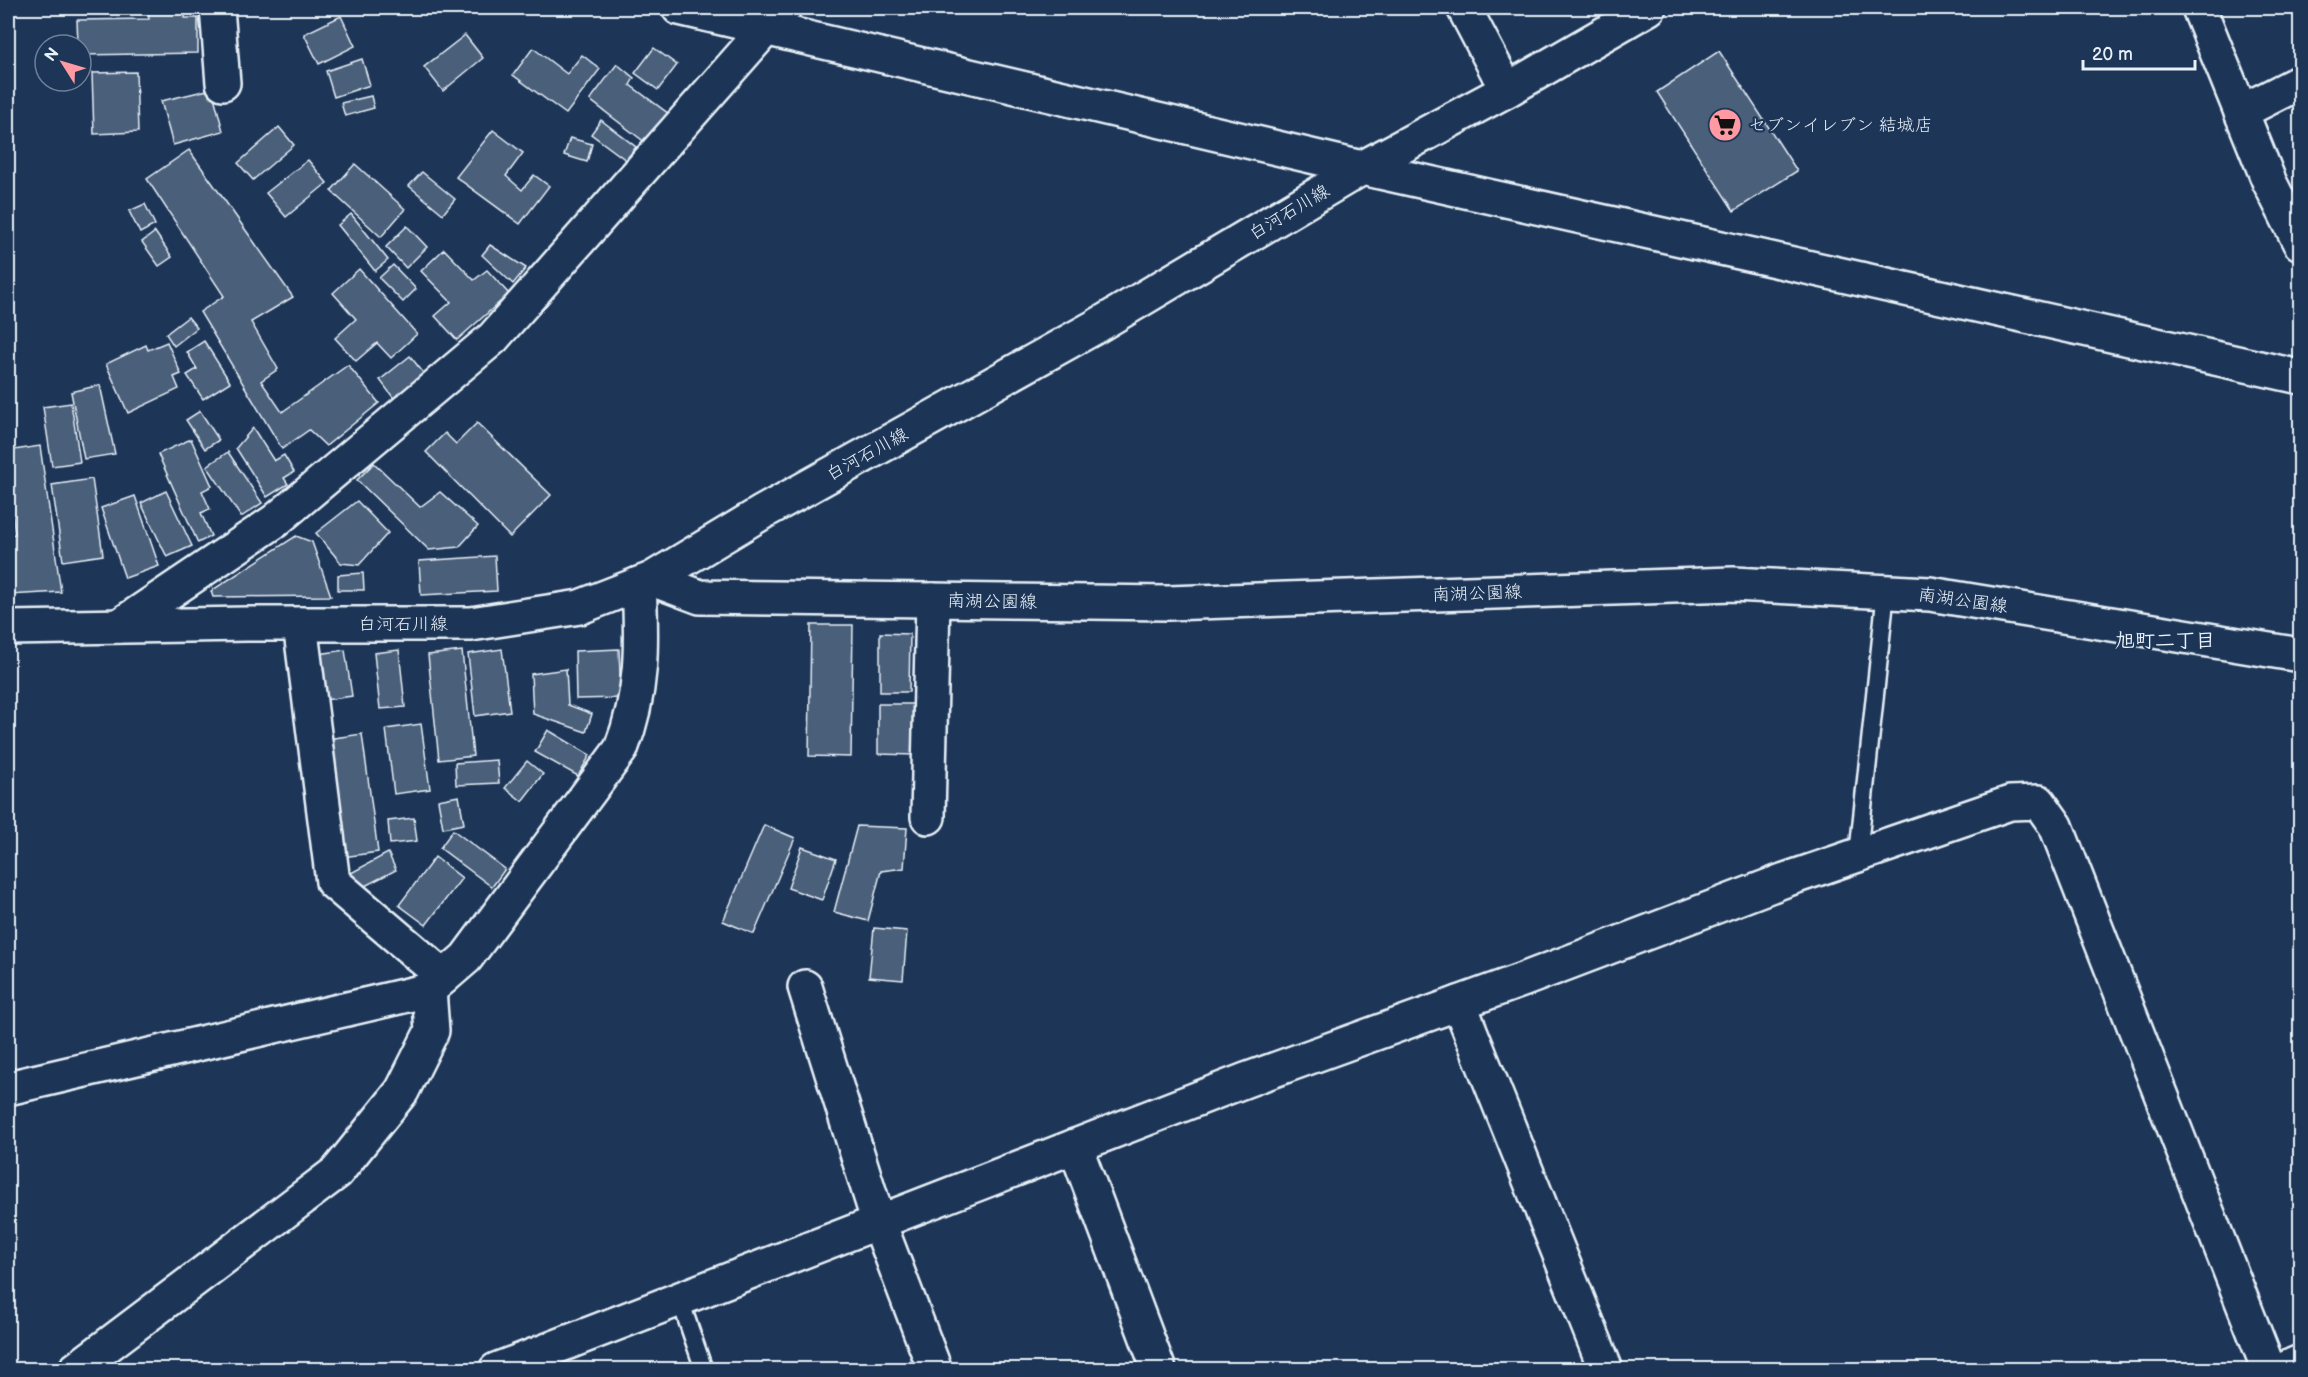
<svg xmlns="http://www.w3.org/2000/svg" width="2308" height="1377" font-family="'Balsamiq Sans','Klee One',sans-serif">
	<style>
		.building { fill: #495e7a; stroke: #e8f1f8; stroke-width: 1.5 }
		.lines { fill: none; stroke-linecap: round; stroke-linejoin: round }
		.lane-casing { stroke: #e8f1f8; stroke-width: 21 }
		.street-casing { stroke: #e8f1f8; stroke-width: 38 }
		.secondary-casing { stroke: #e8f1f8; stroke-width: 38 }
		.primary-casing { stroke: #e8f1f8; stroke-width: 38 }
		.lane { stroke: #1d3557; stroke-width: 16 }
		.street { stroke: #1d3557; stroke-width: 33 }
		.secondary { stroke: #1d3557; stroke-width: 33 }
		.primary { stroke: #1d3557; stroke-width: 33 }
		.labels { text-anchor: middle; stroke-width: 4.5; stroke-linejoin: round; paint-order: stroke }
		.poi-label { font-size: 18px; fill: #e8f1f8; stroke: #1d3557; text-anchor: start }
		.street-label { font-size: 18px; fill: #e8f1f8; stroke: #1d3557 }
		.neighbourhood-label { font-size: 20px; font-weight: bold; fill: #e8f1f8; stroke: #1d3557 }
	</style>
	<rect width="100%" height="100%" fill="#1d3557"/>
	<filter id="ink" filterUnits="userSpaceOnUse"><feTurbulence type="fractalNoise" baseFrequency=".0167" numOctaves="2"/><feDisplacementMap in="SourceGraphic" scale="12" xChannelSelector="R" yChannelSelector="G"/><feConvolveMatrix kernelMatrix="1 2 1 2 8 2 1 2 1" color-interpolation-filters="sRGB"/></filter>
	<g filter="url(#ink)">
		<g class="building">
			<path d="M148 8H185V18H198V53L81 55V45H78L77 20 149 19Z"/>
			<path d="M341 16 355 46 319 64 304 34Z"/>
			<path d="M465 35 483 58 443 91 424 67Z"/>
			<path d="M533 48 567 74 582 55 600 69 566 114 513 75Z"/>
			<path d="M654 48 677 65 658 90 635 73Z"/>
			<path d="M1719 51 1797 171 1734 211 1657 92Z"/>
			<path d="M362 59 370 85 334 97 326 71Z"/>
			<path d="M617 64 634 78 630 85 669 114 646 143 590 100Z"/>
			<path d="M136 72 138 132 94 134 92 73Z"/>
			<path d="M212 89 223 131 173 145 161 101Z"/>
			<path d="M371 96 374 108 345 116 341 103Z"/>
			<path d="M601 120 636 147 626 160 591 134Z"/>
			<path d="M279 127 294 145 253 180 238 163Z"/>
			<path d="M493 130 523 153 506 176 522 190 534 175 549 186 520 224 456 177Z"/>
			<path d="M570 138 592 144 587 162 564 155Z"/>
			<path d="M189 150 293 297 251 322 278 369 261 381 282 412 348 365 379 403 326 446 309 430 282 449 200 312 224 296 147 179Z"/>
			<path d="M308 160 327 183 286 217 266 193Z"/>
			<path d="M355 164 405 209 381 237 331 191Z"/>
			<path d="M422 172 455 199 443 214 409 186Z"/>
			<path d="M145 204 155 225 140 233 129 211Z"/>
			<path d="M351 214 388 260 375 271 338 225Z"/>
			<path d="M407 226 427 247 406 268 386 247Z"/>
			<path d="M155 232 172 257 159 266 142 242Z"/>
			<path d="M490 245 526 268 513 284 482 255Z"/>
			<path d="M444 249 474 280 487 270 509 294 457 340 435 316 451 302 421 271Z"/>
			<path d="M393 265 416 289 403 302 379 278Z"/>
			<path d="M359 269 417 334 391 358 377 343 356 361 335 338 356 319 333 293Z"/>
			<path d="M188 317 197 328 174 346 166 334Z"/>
			<path d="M204 341 230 382 203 399 187 375 197 369 187 352Z"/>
			<path d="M167 342 181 374 174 377 179 389 128 413 106 364 146 345 148 350Z"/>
			<path d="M410 356 425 375 395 400 380 380Z"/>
			<path d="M100 385 115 454 84 459 71 392Z"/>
			<path d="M71 403 80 462 52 466 43 407Z"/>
			<path d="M200 411 219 440 205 449 186 420Z"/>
			<path d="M477 423 551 495 510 537 426 452 445 433 456 444Z"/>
			<path d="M253 428 274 461 284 455 294 472 284 478 288 484 267 497 236 448Z"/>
			<path d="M191 439 212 486 202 491 210 509 201 513 211 536 198 543 158 454Z"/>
			<path d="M40 446 61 592 8 595V535L15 534 8 480V451Z"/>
			<path d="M228 452 262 503 241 517 207 466Z"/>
			<path d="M374 463 420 507 440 492 478 526 459 547 429 550 357 480Z"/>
			<path d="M92 479 103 555 63 561 52 485Z"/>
			<path d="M166 491 192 546 167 557 141 503Z"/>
			<path d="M135 496 159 566 125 578 101 508Z"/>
			<path d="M357 501 388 533 359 565 341 563 316 533Z"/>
			<path d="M296 536 312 542 331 596 213 597 211 591Z"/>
			<path d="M495 556 497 591 421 595 419 561Z"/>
			<path d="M363 573 364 590H338V575Z"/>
			<path d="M811 625H853L851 757 809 756Z"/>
			<path d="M880 633 910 634 909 692H880Z"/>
			<path d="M502 649 510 711 475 716 468 654Z"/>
			<path d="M619 649 621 698 576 699 575 651Z"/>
			<path d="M345 650 352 696 325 700 319 654Z"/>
			<path d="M399 650 405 707 380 709 374 653Z"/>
			<path d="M462 651 473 756 439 760 428 655Z"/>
			<path d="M566 669 568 705 592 714 586 732 533 714 531 674Z"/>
			<path d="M878 704H915V755L878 754Z"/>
			<path d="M421 724 430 789 394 794 386 729Z"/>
			<path d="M548 730 590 755 578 776 535 752Z"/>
			<path d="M362 734 378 852 343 857 327 739Z"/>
			<path d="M497 760 499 783 456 785 455 763Z"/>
			<path d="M527 761 543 774 522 801 505 788Z"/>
			<path d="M459 796 464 824 443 828 438 800Z"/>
			<path d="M414 818 417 841 390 844 388 821Z"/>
			<path d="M764 825 795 838 754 934 723 921Z"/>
			<path d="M857 826 907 828 904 868 881 871 868 921 834 912Z"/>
			<path d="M453 830 505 869 492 887 440 848Z"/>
			<path d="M802 847 836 859 822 900 788 888Z"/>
			<path d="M388 853 396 870 359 889 351 873Z"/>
			<path d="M435 857 462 878 426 925 399 905Z"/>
			<path d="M874 928 907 931 903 980 869 977Z"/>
		</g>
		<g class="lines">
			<g class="lane-casing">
				<g id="lane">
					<path d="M1858 855 1886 591"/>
					<path d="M680 1300 704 1370"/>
				</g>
			</g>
			<g class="street-casing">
				<g id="street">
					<path d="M217 8 223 83"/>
					<path d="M1464 8 1507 90"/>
					<path d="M2199 8 2269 181 2300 243"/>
					<path d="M2241 112 2300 82"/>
					<path d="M300 624 333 882 444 977"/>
					<path d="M119 626 275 521 493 338 784 8"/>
					<path d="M928 817 933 600"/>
					<path d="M805 987 879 1223 935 1370"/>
					<path d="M1459 1003 1606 1370"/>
					<path d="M8 1088 429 990 466 958 621 749C643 693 642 643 639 584"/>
					<path d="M1075 1146 1159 1370"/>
					<path d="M75 1370 337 1172 402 1091 432 1031 429 990"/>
					<path d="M496 1370 1246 1080 1525 979 1785 880 2010 803 2039 802 2056 826 2269 1370"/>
					<path d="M2282 1370 2300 1362"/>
				</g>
			</g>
			<g class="secondary-casing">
				<g id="secondary">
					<path d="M679 8 1362 168 2300 377"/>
					<path d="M652 579 700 597 1168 603 1733 584 1930 594 2300 655"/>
				</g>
			</g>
			<g class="primary-casing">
				<path id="primary" d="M8 628 247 624H471L580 607 652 579 763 512 1095 327 1362 168 1507 90 1649 8"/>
			</g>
			<use href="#lane" class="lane"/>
			<use href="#street" class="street"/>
			<use href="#secondary" class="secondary"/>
			<use href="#primary" class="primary"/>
		</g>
	</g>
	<defs>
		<g id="supermarket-disc" transform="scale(1.725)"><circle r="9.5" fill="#ff9aa2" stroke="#1d3557"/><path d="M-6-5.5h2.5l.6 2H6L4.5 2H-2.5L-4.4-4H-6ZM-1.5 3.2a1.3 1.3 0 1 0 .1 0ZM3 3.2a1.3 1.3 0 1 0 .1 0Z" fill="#111"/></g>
	</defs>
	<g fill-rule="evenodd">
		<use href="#supermarket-disc" x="1725" y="125"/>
	</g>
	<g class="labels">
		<g class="poi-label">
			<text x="1748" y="131">セブンイレブン 結城店</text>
		</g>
		<g class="street-label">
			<text transform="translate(1289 212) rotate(-31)" y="6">白河石川線</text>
			<text transform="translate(867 454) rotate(-29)" y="6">白河石川線</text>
			<text transform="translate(1477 593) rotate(-2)" y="6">南湖公園線</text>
			<text transform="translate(1963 600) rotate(8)" y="6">南湖公園線</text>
			<text transform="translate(992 601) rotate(1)" y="6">南湖公園線</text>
			<text x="403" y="630">白河石川線</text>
		</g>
		<g class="neighbourhood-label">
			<text x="2165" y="647">旭町二丁目</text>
		</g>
	</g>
	<rect width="2308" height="1377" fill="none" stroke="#1d3557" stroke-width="30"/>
	<rect x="15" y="15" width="2278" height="1347" fill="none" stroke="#e8f1f8" stroke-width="2" filter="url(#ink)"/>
	<g transform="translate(63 63) rotate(307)"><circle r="28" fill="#1d3557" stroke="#6e8097" stroke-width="1.5"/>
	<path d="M0-4.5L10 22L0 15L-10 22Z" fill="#ff9aa2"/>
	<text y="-9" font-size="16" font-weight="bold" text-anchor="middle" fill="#e8f1f8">N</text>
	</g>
	<path d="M2083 60v9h112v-9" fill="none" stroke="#e8f1f8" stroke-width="3"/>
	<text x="2092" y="60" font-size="18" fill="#e8f1f8" stroke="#1d3557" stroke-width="4.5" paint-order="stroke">20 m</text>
</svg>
